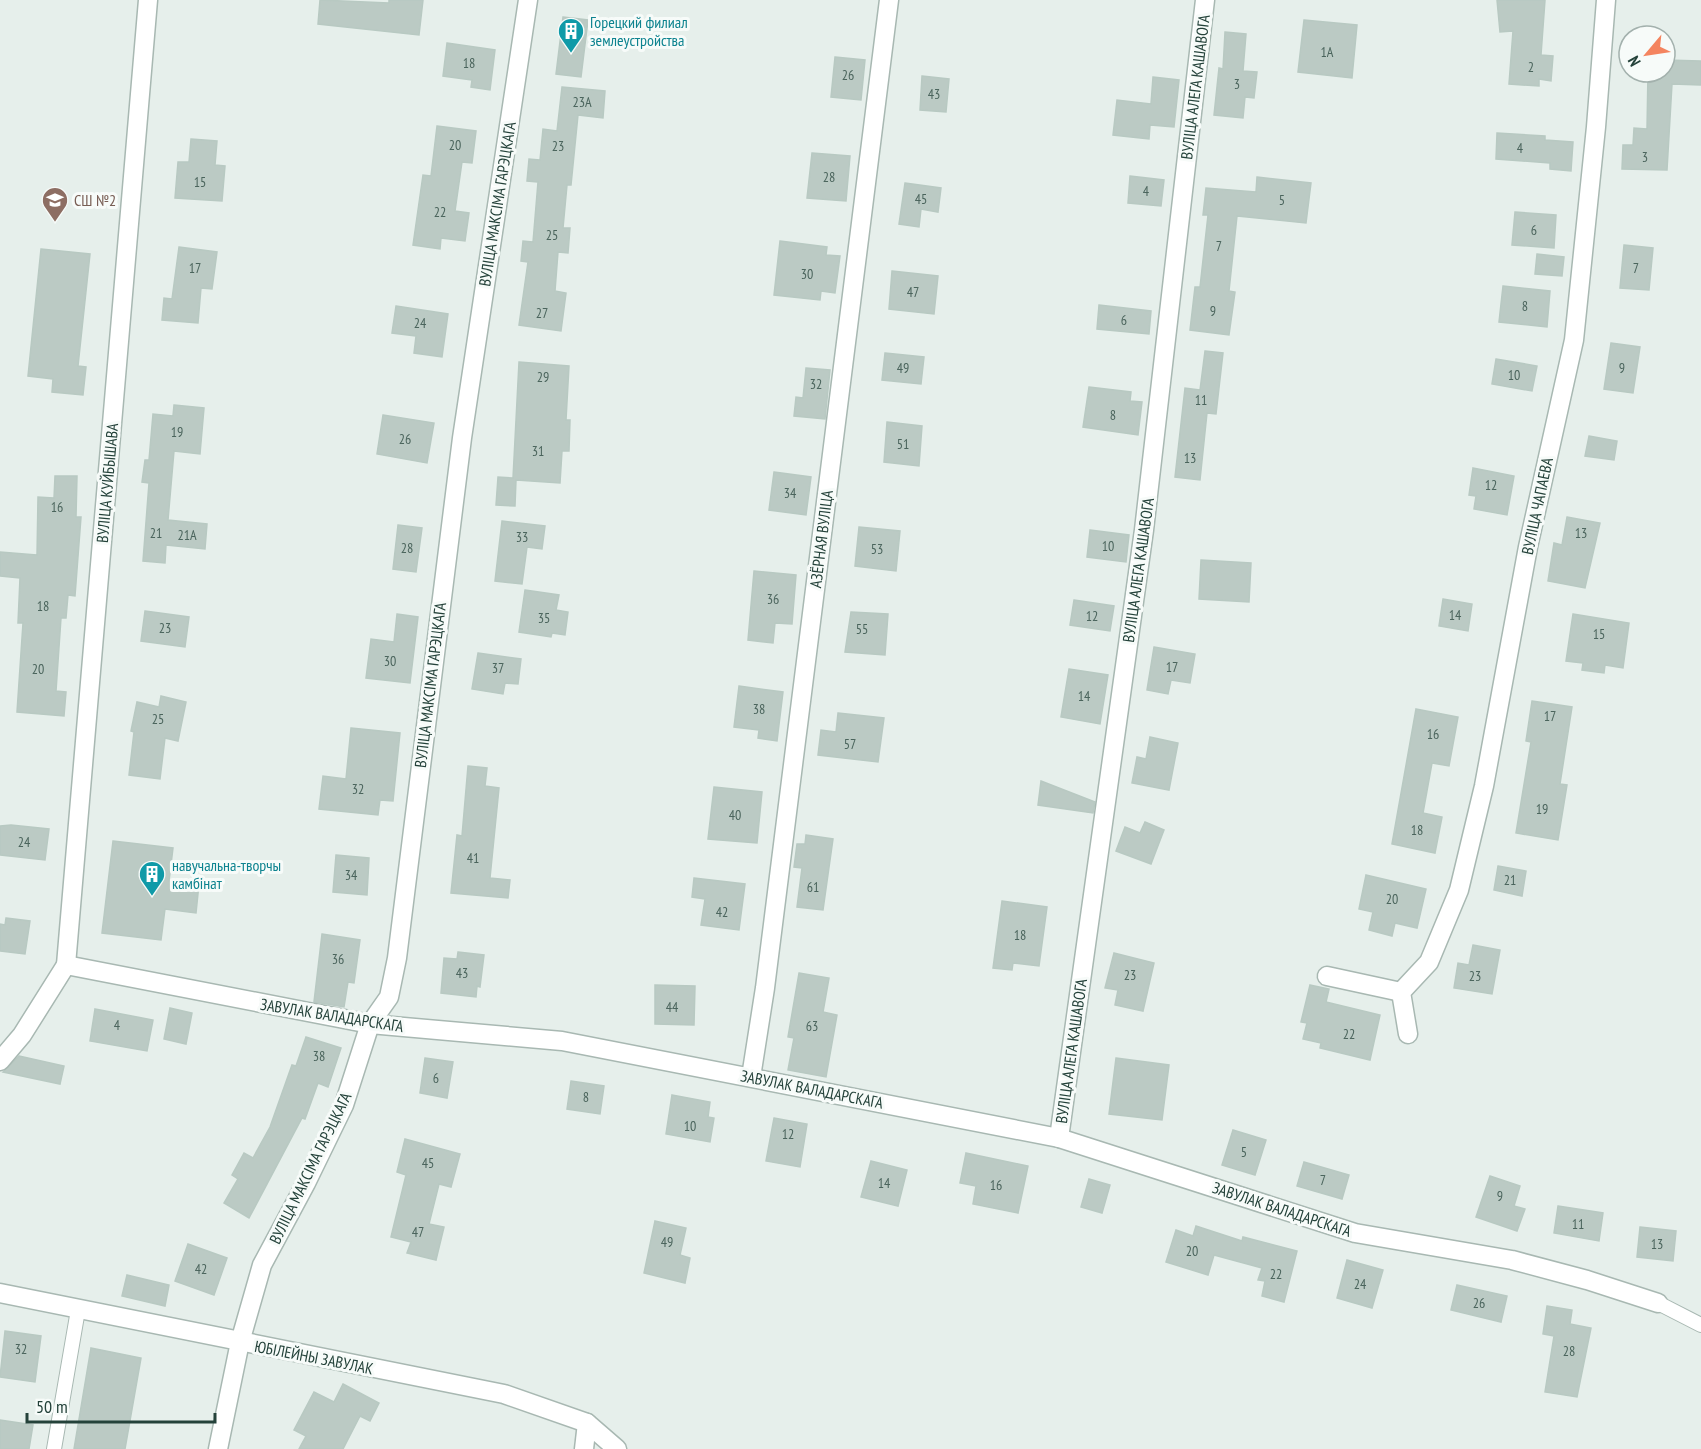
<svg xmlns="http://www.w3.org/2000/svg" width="1701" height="1449" font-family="'PT Sans Narrow',sans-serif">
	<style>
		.building { fill: #bbcac4; stroke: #b8c9c2; stroke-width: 1.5 }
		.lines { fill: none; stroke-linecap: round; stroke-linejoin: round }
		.lane-casing { stroke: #a8b8b2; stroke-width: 16 }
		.street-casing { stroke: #a8b8b2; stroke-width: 21 }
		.lane { stroke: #fff; stroke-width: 14 }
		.street { stroke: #fff; stroke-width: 18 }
		.labels { text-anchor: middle; stroke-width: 6; stroke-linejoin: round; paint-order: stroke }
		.number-label { font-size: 14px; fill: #4a645c }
		.culture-label { font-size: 16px; fill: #0d838f; stroke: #f7fbf9; text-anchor: start }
		.street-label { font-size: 16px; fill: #24423a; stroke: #f7fbf9 }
		.education-label { font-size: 16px; fill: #785e54; stroke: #f7fbf9; text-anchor: start }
	</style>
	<rect width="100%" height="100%" fill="#e6efeb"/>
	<g class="building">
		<path d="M320 0 389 3V0H423L419 35 318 24Z"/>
		<path d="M1497 0H1545L1541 55 1553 56 1551 81 1539 79V86L1509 84 1513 31 1500 32Z"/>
		<path d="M563 17 588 20 581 77 556 74Z"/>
		<path d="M1304 20 1357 25 1352 78 1298 72Z"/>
		<path d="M1225 32 1246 34 1243 71 1257 72 1254 98 1245 97 1243 118 1214 115 1219 68 1223 69Z"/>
		<path d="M447 43 495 50 490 90 471 87 472 80 443 76Z"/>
		<path d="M835 57 865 60 861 100 831 97Z"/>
		<path d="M1665 60 1701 61V85L1672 84 1667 170 1622 169 1623 145H1633L1634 128 1647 129 1648 72H1665Z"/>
		<path d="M922 76 949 79 946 112 920 110Z"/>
		<path d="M1153 77 1179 80 1174 127 1150 125 1149 139 1113 135 1117 100 1151 104Z"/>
		<path d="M562 87 605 91 603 118 578 115 571 185H567L563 228H570L568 253 558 252 555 291 566 293 561 331 519 325 528 262 521 261 523 241 533 242 538 182 527 181 529 159 540 160 543 129 557 131Z"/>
		<path d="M437 126 476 131 472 163 462 162 455 211 469 213 465 241 441 238 440 249 413 245 423 175 431 176Z"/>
		<path d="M1497 133 1545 136V140L1573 142 1571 171 1550 169V163L1496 159Z"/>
		<path d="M191 139 217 141 215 165 225 166 222 201 175 198 178 162H189Z"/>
		<path d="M812 153 850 156 846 201 807 198Z"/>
		<path d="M1130 176 1164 180 1161 206 1128 203Z"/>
		<path d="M1257 177 1311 183 1306 223 1237 216 1229 291 1235 292 1229 335 1190 330 1195 287H1200L1208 215H1203L1206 188 1256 192Z"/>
		<path d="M905 183 941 188 938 212 921 209 919 227 899 224Z"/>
		<path d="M1515 212 1556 215 1554 248 1512 245Z"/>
		<path d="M780 241 827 247 826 255 840 256 835 293 821 291 820 300 774 295Z"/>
		<path d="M1624 245 1653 248 1649 290 1620 288Z"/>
		<path d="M179 247 217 252 212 289 201 288 198 323 162 320 164 298 172 299Z"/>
		<path d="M41 249 90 254 78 366 86 367 83 395 52 392 53 379 28 376Z"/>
		<path d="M1537 254 1564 257 1562 276 1535 274Z"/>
		<path d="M892 271 938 276 934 314 889 309Z"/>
		<path d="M1503 286 1550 291 1547 327 1499 322Z"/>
		<path d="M1099 305 1151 311 1149 334 1097 329Z"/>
		<path d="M396 306 448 314 442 357 414 353 416 336 392 333Z"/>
		<path d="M1611 343 1640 347 1633 393 1604 389Z"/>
		<path d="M1205 351 1223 353 1216 414 1207 413 1200 480 1175 477 1185 388 1200 390Z"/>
		<path d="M885 353 924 357 921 384 882 380Z"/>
		<path d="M1496 359 1537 366 1532 391 1492 384Z"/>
		<path d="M519 362 569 366 566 420H570L569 451H562L560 483 516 480 515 506 496 505 498 477 513 478Z"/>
		<path d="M806 368 830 370 825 419 794 416 796 397 803 398Z"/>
		<path d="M1089 387 1131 392 1130 401 1142 402 1138 435 1083 427Z"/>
		<path d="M174 405 204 408 200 454 174 451 168 520 207 524 205 549 166 545 165 563 143 561 149 483 142 482 145 460H149L153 414 173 416Z"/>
		<path d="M383 415 434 423 427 463 377 454Z"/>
		<path d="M887 422 922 426 919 466 884 462Z"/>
		<path d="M1589 436 1617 441 1614 460 1585 456Z"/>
		<path d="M1473 468 1514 476 1507 515 1474 509 1476 496 1469 495Z"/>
		<path d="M774 472 811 477 806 515 769 510Z"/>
		<path d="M55 476H77L76 517H81L75 596 68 595 66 618H61L56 691 66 692 64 716 17 712 23 623H18L20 578 0 576V552L37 555 38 497 54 498Z"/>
		<path d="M1567 517 1600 523 1585 588 1548 581 1554 543 1562 545Z"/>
		<path d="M502 521 545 526 542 549 527 547 522 584 495 581Z"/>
		<path d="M398 525 422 528 416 572 393 569Z"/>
		<path d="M859 527 900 531 896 571 855 566Z"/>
		<path d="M1090 530 1129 535 1126 562 1087 557Z"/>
		<path d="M1201 560 1251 563 1249 602 1199 599Z"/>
		<path d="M754 571 796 575 792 624 775 623 773 643 748 640Z"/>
		<path d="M525 590 559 595 556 610 568 612 565 635 552 633 551 637 519 632Z"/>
		<path d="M1443 599 1472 604 1468 631 1439 626Z"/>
		<path d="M1074 600 1114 606 1110 631 1070 625Z"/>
		<path d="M145 611 189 617 185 647 141 641Z"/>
		<path d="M851 612 888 614 885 655 845 652Z"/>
		<path d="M397 614 418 617 410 683 366 678 371 639 394 642Z"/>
		<path d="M1573 614 1629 623 1623 668 1605 665 1604 673 1582 670 1583 663 1566 661Z"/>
		<path d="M1154 647 1195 654 1190 683 1171 680 1168 694 1147 690Z"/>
		<path d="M478 653 521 659 518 684 505 683 503 694 472 689Z"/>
		<path d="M1069 669 1108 675 1100 724 1061 717Z"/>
		<path d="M739 686 783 692 777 741 758 738 759 730 734 727Z"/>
		<path d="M161 696 186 702 178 741 165 738 160 779 129 775 134 732 131 731 137 702 159 707Z"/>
		<path d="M1532 701 1572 707 1560 784 1567 785 1558 840 1516 833 1531 742 1526 741Z"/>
		<path d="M1416 709 1458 717 1449 766 1432 763 1423 813 1442 817 1435 853 1392 844Z"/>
		<path d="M838 713 884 718 878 762 818 755 821 730 836 732Z"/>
		<path d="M351 728 400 733 393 801 380 800 378 815 319 809 323 776 346 779Z"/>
		<path d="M1150 737 1178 743 1169 790 1132 783 1137 757 1146 759Z"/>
		<path d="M468 766 487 768 485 786 499 788 490 878 510 880 508 898 451 893 457 835 462 836Z"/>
		<path d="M1041 781 1095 802 1093 813 1038 805Z"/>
		<path d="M714 787 762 792 757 843 708 839Z"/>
		<path d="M1145 822 1164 830 1151 864 1116 851 1125 827 1140 833Z"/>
		<path d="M11 825 49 829 45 860 0 855V826Z"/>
		<path d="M806 835 833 839 823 910 797 907 802 868 794 867 797 844H805Z"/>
		<path d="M113 841 173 848 169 881 199 884 196 913 165 909 161 940 102 933Z"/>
		<path d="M336 855 369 858 367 895 333 892Z"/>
		<path d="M1498 866 1526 871 1522 896 1494 890Z"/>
		<path d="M1366 875 1426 889 1417 928 1395 923 1392 936 1369 930 1373 912 1359 909Z"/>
		<path d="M694 878 745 884 739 930 701 925 705 899 692 897Z"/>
		<path d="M1002 901 1047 907 1039 966 1013 963 1012 970 993 968Z"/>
		<path d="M6 918 30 921 25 954 0 951V924L5 925Z"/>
		<path d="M322 934 360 940 354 983 348 982 344 1007 314 1002Z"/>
		<path d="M1473 945 1500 950 1492 994 1454 988 1458 963 1469 965Z"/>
		<path d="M458 952 484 955 480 987 477 986 476 997 441 993 444 958 457 959Z"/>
		<path d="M1114 953 1154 963 1143 1011 1115 1005 1118 990 1105 988Z"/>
		<path d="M799 973 829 978 823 1012 837 1015 826 1077 788 1070 794 1038 788 1037Z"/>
		<path d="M655 985 695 986 694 1025 655 1024Z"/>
		<path d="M1310 985 1329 989 1326 1002 1380 1015 1370 1060 1320 1048 1321 1043 1303 1039 1307 1023 1301 1022Z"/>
		<path d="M170 1008 192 1013 186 1044 164 1039Z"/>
		<path d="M95 1009 153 1020 147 1051 90 1041Z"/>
		<path d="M306 1037 341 1048 328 1087 318 1083 305 1119 302 1118 249 1218 224 1203 238 1179 232 1175 244 1153 253 1158 270 1127 292 1065 296 1066Z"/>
		<path d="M19 1056 64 1066 60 1084 3 1072Z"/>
		<path d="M425 1058 453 1062 447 1098 420 1093Z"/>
		<path d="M1116 1058 1169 1065 1162 1120 1109 1114Z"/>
		<path d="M571 1081 604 1086 600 1114 567 1109Z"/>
		<path d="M672 1095 710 1102 708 1117 714 1118 710 1142 666 1134Z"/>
		<path d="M774 1118 807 1124 800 1167 766 1161Z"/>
		<path d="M1233 1130 1266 1140 1255 1175 1222 1165Z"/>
		<path d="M405 1139 460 1154 451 1187 439 1184 429 1224 444 1227 436 1260 407 1253 411 1242 391 1237 406 1175 397 1172Z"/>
		<path d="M966 1153 1028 1166 1018 1213 973 1204 976 1186 960 1183Z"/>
		<path d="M871 1161 907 1170 898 1206 861 1197Z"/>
		<path d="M1304 1162 1349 1175 1342 1199 1297 1186Z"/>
		<path d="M1490 1176 1520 1186 1514 1206 1525 1209 1517 1231 1476 1217Z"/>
		<path d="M1089 1179 1110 1185 1102 1213 1081 1207Z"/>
		<path d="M1558 1206 1603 1213 1599 1241 1554 1233Z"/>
		<path d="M655 1221 686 1228 680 1255 690 1258 685 1283 644 1273Z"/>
		<path d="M1196 1226 1242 1241 1243 1237 1297 1251 1284 1302 1262 1296 1265 1281 1258 1280 1262 1268 1214 1255 1208 1275 1166 1262 1176 1230 1193 1236Z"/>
		<path d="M1640 1227 1676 1231 1673 1261 1637 1257Z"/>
		<path d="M188 1244 227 1258 214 1295 175 1281Z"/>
		<path d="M1347 1260 1383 1270 1372 1308 1337 1298Z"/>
		<path d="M127 1275 169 1285 165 1306 122 1296Z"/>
		<path d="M1457 1285 1507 1296 1501 1322 1451 1310Z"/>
		<path d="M1547 1306 1572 1310 1570 1324 1591 1328 1577 1397 1545 1392 1554 1336 1543 1334Z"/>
		<path d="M5 1331 41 1336 35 1382 0 1377Z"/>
		<path d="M91 1348 141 1358 125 1449H74Z"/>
		<path d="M343 1384 379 1403 370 1421 360 1416 343 1449H299L306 1436 294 1430 314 1392 334 1402Z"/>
		<path d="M0 1420 33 1425 29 1449H0Z"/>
	</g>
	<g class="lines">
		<g class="lane-casing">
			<g id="lane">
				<path d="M1658 1303 1701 1325"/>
				<path d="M54 1449 78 1310"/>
			</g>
		</g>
		<g class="street-casing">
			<g id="street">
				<path d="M66 965 148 0"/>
				<path d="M1327 976 1401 992"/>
				<path d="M1408 1034 1401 992 1429 962 1459 890 1484 786 1528 547 1574 340 1596 127 1606 0"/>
				<path d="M0 1061 22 1035 66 965 370 1024 562 1041 1059 1138 1355 1233 1512 1260 1587 1280 1658 1303"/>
				<path d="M751 1077 765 988 889 0"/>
				<path d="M1059 1138 1144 530 1205 0"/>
				<path d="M0 1293 504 1394 587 1423 617 1449"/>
				<path d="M218 1449 240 1342 262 1265 306 1183 344 1105 370 1024 389 997 397 958 462 438 528 0"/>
				<path d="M584 1449 587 1423"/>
			</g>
		</g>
		<use href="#lane" class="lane"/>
		<use href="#street" class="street"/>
	</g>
	<defs>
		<g id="building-pin" transform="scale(1.35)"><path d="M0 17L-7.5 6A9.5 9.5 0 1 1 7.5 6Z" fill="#0f9aa8" stroke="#f7fbf9"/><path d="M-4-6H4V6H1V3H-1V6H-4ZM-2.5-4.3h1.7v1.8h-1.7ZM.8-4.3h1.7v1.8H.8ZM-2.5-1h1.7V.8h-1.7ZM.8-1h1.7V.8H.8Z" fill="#fff"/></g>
		<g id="school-pin" transform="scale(1.35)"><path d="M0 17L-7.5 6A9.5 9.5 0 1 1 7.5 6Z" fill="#8d6e63" stroke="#f7fbf9"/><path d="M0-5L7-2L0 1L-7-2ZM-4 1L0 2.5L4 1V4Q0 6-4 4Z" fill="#fff"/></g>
	</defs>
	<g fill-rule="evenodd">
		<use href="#building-pin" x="571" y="31"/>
		<use href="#school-pin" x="55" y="200"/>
		<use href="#building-pin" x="152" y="874"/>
	</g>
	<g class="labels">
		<g class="number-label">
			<text x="1327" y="57">1А</text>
			<text x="469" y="68">18</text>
			<text x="1531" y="72">2</text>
			<text x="848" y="80">26</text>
			<text x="1237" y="89">3</text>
			<text x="934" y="99">43</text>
			<text x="582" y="107">23А</text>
			<text x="455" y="150">20</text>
			<text x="558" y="151">23</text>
			<text x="1520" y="153">4</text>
			<text x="1645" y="162">3</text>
			<text x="829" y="182">28</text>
			<text x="200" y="187">15</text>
			<text x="1146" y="196">4</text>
			<text x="921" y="204">45</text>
			<text x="1282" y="205">5</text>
			<text x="440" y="217">22</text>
			<text x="1534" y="235">6</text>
			<text x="552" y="240">25</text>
			<text x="1219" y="251">7</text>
			<text x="195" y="273">17</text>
			<text x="1636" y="273">7</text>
			<text x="807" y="279">30</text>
			<text x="913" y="297">47</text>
			<text x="1525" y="311">8</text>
			<text x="1213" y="316">9</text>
			<text x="542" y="318">27</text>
			<text x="1124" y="325">6</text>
			<text x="420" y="328">24</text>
			<text x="903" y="373">49</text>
			<text x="1622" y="373">9</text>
			<text x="1514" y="380">10</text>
			<text x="543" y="382">29</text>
			<text x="816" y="389">32</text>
			<text x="1201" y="405">11</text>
			<text x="1113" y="420">8</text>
			<text x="177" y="437">19</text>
			<text x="405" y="444">26</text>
			<text x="903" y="449">51</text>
			<text x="538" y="456">31</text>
			<text x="1190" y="463">13</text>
			<text x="1491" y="490">12</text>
			<text x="790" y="498">34</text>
			<text x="57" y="512">16</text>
			<text x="156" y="538">21</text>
			<text x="1581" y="538">13</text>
			<text x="187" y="540">21А</text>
			<text x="522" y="542">33</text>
			<text x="1108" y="551">10</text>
			<text x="407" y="553">28</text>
			<text x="877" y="554">53</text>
			<text x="773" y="604">36</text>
			<text x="43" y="611">18</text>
			<text x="1455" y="620">14</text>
			<text x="1092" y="621">12</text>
			<text x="544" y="623">35</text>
			<text x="165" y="633">23</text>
			<text x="862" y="634">55</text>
			<text x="1599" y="639">15</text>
			<text x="390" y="666">30</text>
			<text x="1172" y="672">17</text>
			<text x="498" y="673">37</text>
			<text x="38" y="674">20</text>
			<text x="1084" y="701">14</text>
			<text x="759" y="714">38</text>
			<text x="1550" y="721">17</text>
			<text x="158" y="724">25</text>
			<text x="1433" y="739">16</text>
			<text x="850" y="749">57</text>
			<text x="358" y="794">32</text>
			<text x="1542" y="814">19</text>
			<text x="735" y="820">40</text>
			<text x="1417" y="835">18</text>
			<text x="24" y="847">24</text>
			<text x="473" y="863">41</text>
			<text x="351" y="880">34</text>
			<text x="1510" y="885">21</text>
			<text x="813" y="892">61</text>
			<text x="1392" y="904">20</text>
			<text x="722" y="917">42</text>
			<text x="1020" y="940">18</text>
			<text x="338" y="964">36</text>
			<text x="462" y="978">43</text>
			<text x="1130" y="980">23</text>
			<text x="1475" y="981">23</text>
			<text x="672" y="1012">44</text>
			<text x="117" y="1030">4</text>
			<text x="812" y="1031">63</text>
			<text x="1349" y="1039">22</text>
			<text x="319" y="1061">38</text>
			<text x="436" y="1083">6</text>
			<text x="586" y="1102">8</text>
			<text x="690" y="1131">10</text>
			<text x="788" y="1139">12</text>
			<text x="1244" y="1157">5</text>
			<text x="428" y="1168">45</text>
			<text x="1323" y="1185">7</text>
			<text x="884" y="1188">14</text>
			<text x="996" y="1190">16</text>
			<text x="1500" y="1201">9</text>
			<text x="1578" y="1229">11</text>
			<text x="418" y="1237">47</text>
			<text x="667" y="1247">49</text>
			<text x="1657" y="1249">13</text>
			<text x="1192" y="1256">20</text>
			<text x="201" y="1274">42</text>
			<text x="1276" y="1279">22</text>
			<text x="1360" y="1289">24</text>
			<text x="1479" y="1308">26</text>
			<text x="21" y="1354">32</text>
			<text x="1569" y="1356">28</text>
		</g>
		<g class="culture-label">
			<text x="590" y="28">Горецкий филиал<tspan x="590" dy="18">землеустройства</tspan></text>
			<text x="172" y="871">навучальна-творчы<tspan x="172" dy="18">камбінат</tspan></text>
		</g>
		<g class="street-label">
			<text transform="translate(1195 87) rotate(-83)" y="6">ВУЛІЦА АЛЕГА КАШАВОГА</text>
			<text transform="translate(497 204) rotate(-81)" y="6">ВУЛІЦА МАКСІМА ГАРЭЦКАГА</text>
			<text transform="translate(107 483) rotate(-85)" y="6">ВУЛІЦА КУЙБЫШАВА</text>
			<text transform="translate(1537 506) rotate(-78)" y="6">ВУЛІЦА ЧАПАЕВА</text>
			<text transform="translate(821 539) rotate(-83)" y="6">АЗЁРНАЯ ВУЛІЦА</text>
			<text transform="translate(1138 570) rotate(-82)" y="6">ВУЛІЦА АЛЕГА КАШАВОГА</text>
			<text transform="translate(430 685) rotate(-83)" y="6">ВУЛІЦА МАКСІМА ГАРЭЦКАГА</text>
			<text transform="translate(332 1015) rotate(9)" y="6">ЗАВУЛАК ВАЛАДАРСКАГА</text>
			<text transform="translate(1071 1051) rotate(-82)" y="6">ВУЛІЦА АЛЕГА КАШАВОГА</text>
			<text transform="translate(812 1089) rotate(11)" y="6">ЗАВУЛАК ВАЛАДАРСКАГА</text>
			<text transform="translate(310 1168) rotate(-64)" y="6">ВУЛІЦА МАКСІМА ГАРЭЦКАГА</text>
			<text transform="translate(1282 1209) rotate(18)" y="6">ЗАВУЛАК ВАЛАДАРСКАГА</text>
			<text transform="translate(314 1357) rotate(11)" y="6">ЮБІЛЕЙНЫ ЗАВУЛАК</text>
		</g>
		<g class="education-label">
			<text x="74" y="206">СШ №2</text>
		</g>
	</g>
	<g transform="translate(1647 54) rotate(241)"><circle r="28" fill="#f7fbf9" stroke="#a3b1ad" stroke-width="1.5"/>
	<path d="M0-4.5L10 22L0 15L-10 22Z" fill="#f4845f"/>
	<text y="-9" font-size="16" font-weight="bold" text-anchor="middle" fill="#24423a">N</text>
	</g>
	<path d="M27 1413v9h188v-9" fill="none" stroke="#24423a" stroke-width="3"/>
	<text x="36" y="1413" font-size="18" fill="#24423a" stroke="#f7fbf9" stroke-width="4.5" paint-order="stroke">50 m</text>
</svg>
